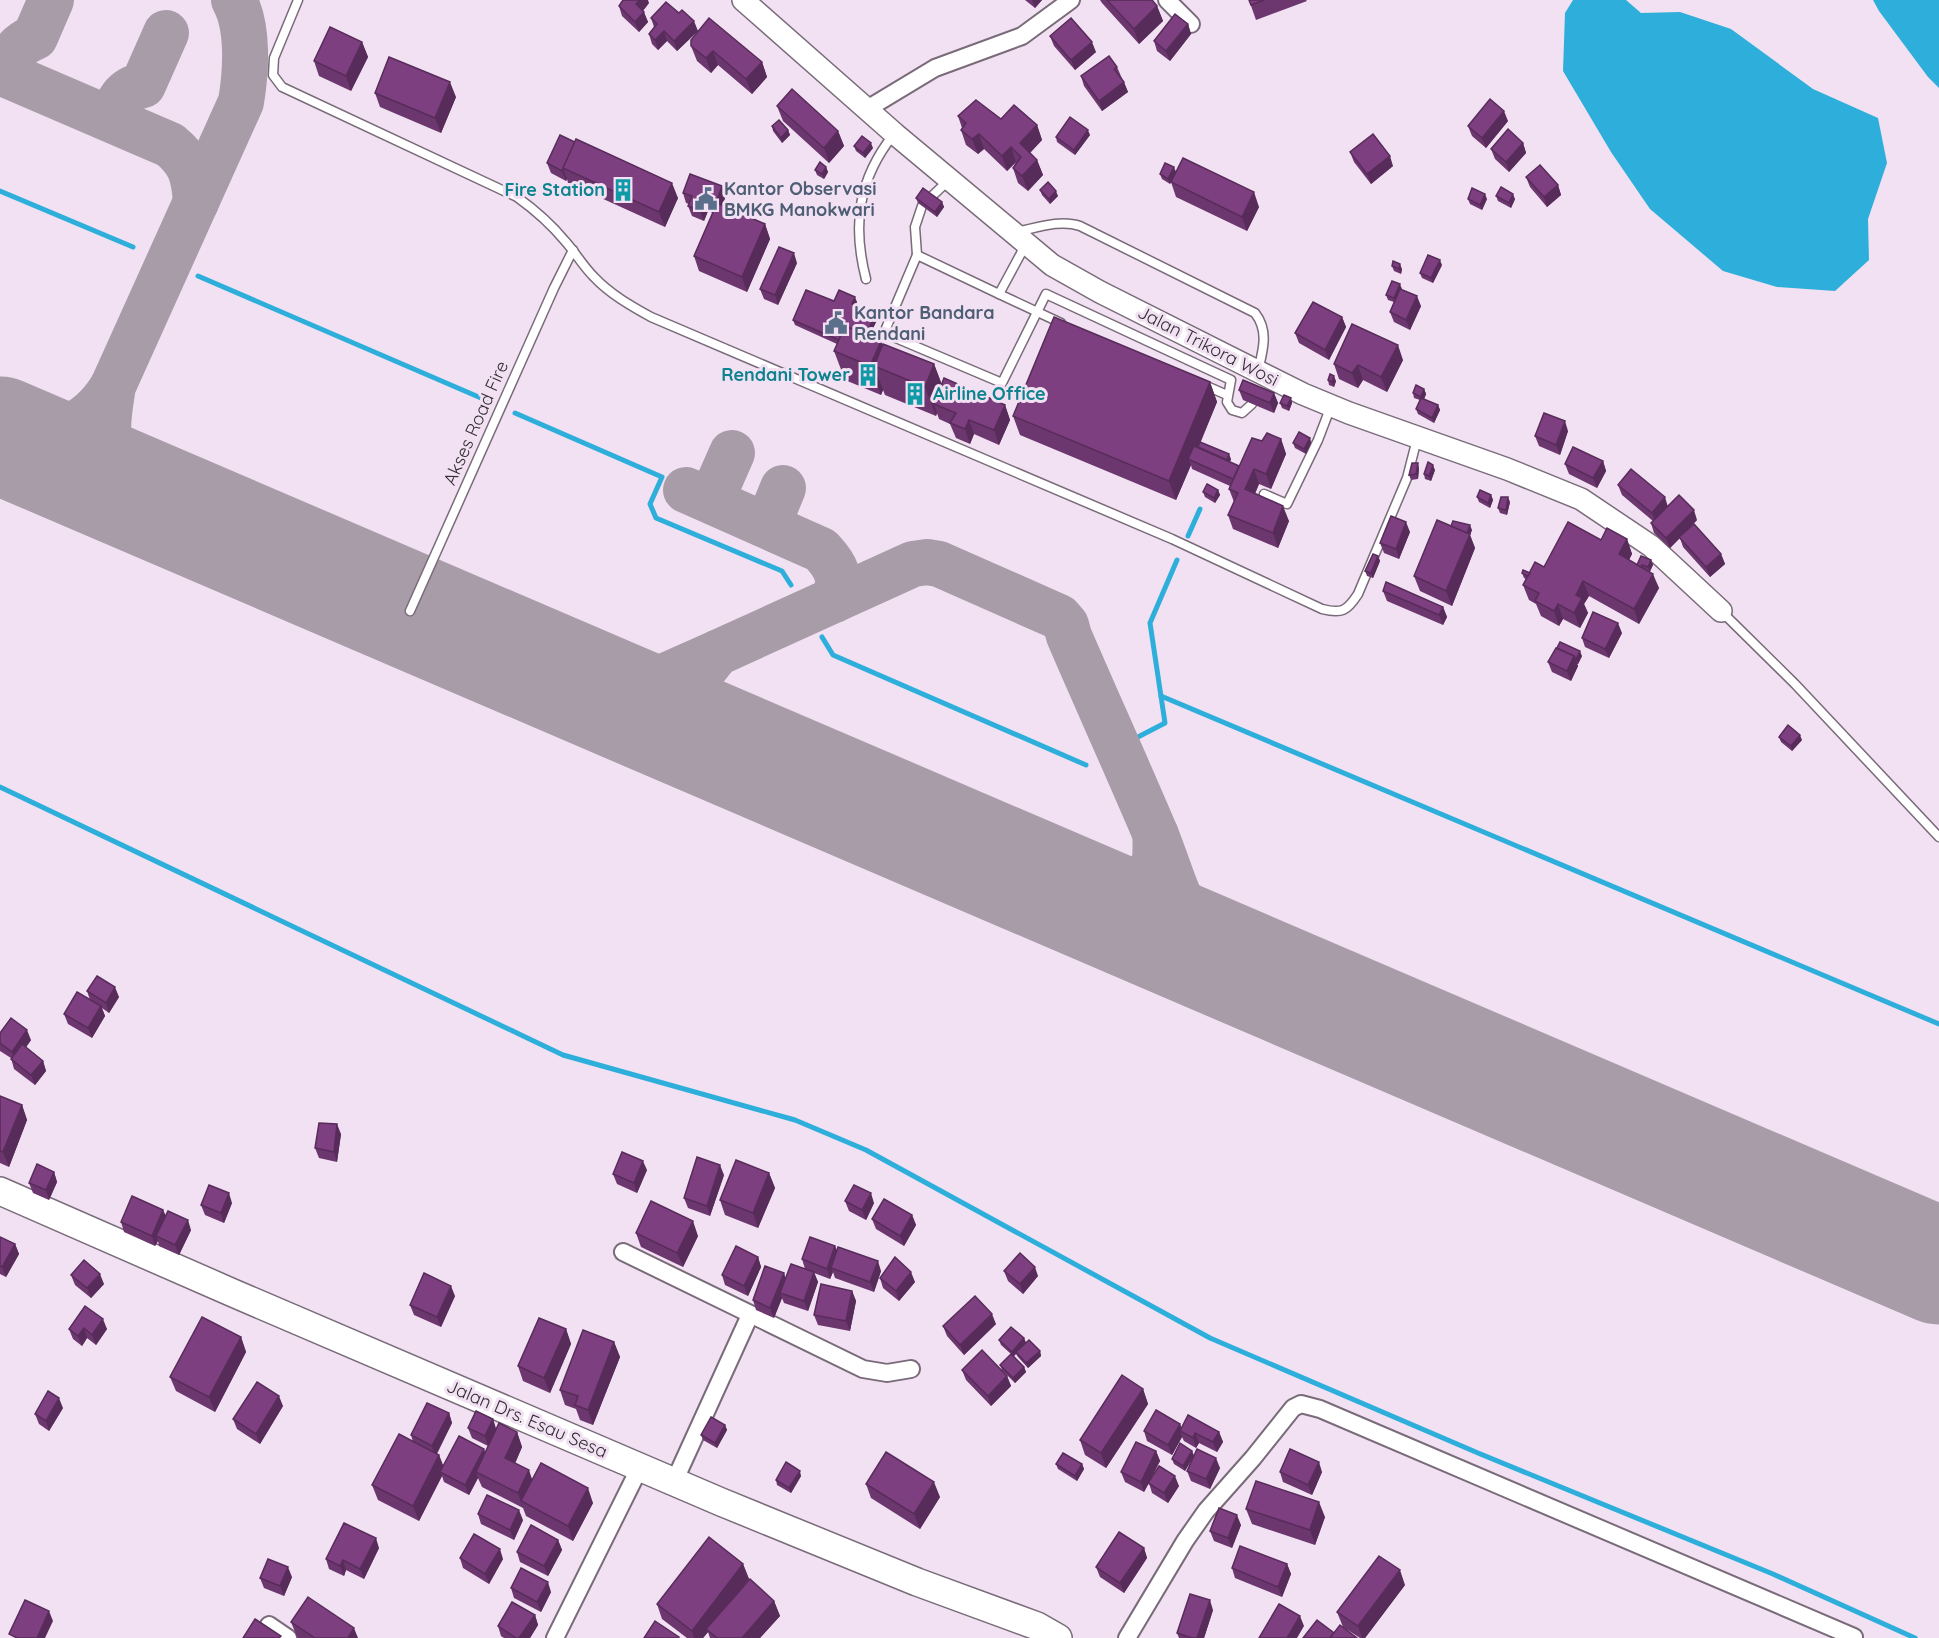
<svg xmlns="http://www.w3.org/2000/svg" width="1939" height="1638" font-family="Quicksand,sans-serif">
	<style>
		.water { fill: #2eaeda }
		.lines { fill: none; stroke-linecap: round; stroke-linejoin: round }
		.stream { stroke: #2eaeda; stroke-width: 5 }
		.taxiway { stroke: #a89ca8; stroke-width: 46 }
		.runway { stroke: #a89ca8; stroke-width: 117 }
		.service-casing { stroke: #796b79; stroke-width: 11 }
		.minor-casing { stroke: #796b79; stroke-width: 20 }
		.tertiary-casing { stroke: #796b79; stroke-width: 24 }
		.trunk-casing { stroke: #796b79; stroke-width: 30 }
		.service { stroke: #fff; stroke-width: 8 }
		.minor { stroke: #fff; stroke-width: 16 }
		.tertiary { stroke: #fff; stroke-width: 21 }
		.trunk { stroke: #fff; stroke-width: 27 }
		.wall { fill: #6c366e }
		.shaded-wall { fill: #582c5a }
		.building { fill: #7d3f80; stroke: #582c5a; stroke-width: 1.5 }
		.labels { text-anchor: middle; stroke-width: 6; stroke-linejoin: round; paint-order: stroke }
		.service-label { font-size: 18px; font-weight: bold; fill: #4e5e75; stroke: #f1e1f2; text-anchor: start }
		.culture-label { font-size: 18px; font-weight: bold; fill: #0d838f; stroke: #f1e1f2; text-anchor: end }
		.street-label { font-size: 18px; fill: #332d33; stroke: #f1e1f2 }
	</style>
	<rect width="100%" height="100%" fill="#f1e1f2"/>
	<g class="water">
		<path d="M1573 0H1626L1641 13 1680 12 1731 29 1813 89 1878 118 1887 163 1868 219 1869 260 1835 291 1777 287 1723 271 1650 209 1611 152 1563 71 1565 13Z"/>
		<path d="M1873 0H1939V88L1928 77 1879 11Z"/>
	</g>
	<g class="lines">
		<g class="stream">
			<path d="M0 191 133 247"/>
			<path d="M198 276 488 401"/>
			<path d="M515 413 662 477 650 504 656 518 782 571 791 585"/>
			<path d="M1188 536 1200 509"/>
			<path d="M822 637 833 655 1086 765"/>
			<path d="M1161 696 1939 1024"/>
			<path d="M1136 738 1165 723 1150 623 1177 560"/>
			<path d="M0 787 563 1055 795 1120 866 1150 1210 1338 1478 1453 1773 1574 1915 1638"/>
		</g>
		<g class="taxiway">
			<path d="M0 72 170 145C191 162 194 176 196 202"/>
			<path d="M10 76C11 54 15 46 35 37L51 0"/>
			<path d="M118 122C113 102 125 89 143 85L166 33"/>
			<path d="M0 431C47 441 87 430 113 386"/>
			<path d="M686 490 821 550C836 566 843 578 834 600"/>
			<path d="M701 496 717 487 732 453"/>
			<path d="M149 499C140 490 130 482 122 472 102 447 108 416 113 386L241 102C246 72 249 27 234 0"/>
			<path d="M759 521 772 515 783 488"/>
			<path d="M600 692H629L717 653"/>
			<path d="M753 757C727 742 693 725 696 689 697 675 710 663 717 653L913 564 927 562 939 564 1059 617 1066 625 1069 636C1097 701 1127 767 1155 833 1175 881 1181 925 1223 959"/>
			<path d="M1097 905C1119 897 1149 886 1155 859 1156 851 1155 842 1156 835"/>
		</g>
		<path class="runway" d="M0 435 1939 1266"/>
		<g class="service-casing">
			<g id="service">
				<path d="M298 0 274 58 273 75 282 87 517 197C535 210 551 224 565 241 575 252 583 266 594 277 610 294 631 306 651 317L1172 539 1322 609C1342 614 1347 611 1358 594L1407 478 1417 439"/>
				<path d="M931 197 949 180"/>
				<path d="M922 206 915 227 917 255 999 294 1026 244"/>
				<path d="M1016 232C1036 228 1060 219 1080 226L1255 313C1269 331 1263 350 1258 371"/>
				<path d="M917 255 884 333 1002 383 1046 294 1231 380 1227 402 1232 410 1242 413 1252 404"/>
				<path d="M866 279C852 225 858 179 894 134"/>
				<path d="M999 294 1061 323"/>
				<path d="M1202 384 1227 395"/>
				<path d="M1264 494 1287 504 1318 440 1331 406"/>
				<path d="M410 611 554 288 573 250"/>
				<path d="M1721 611 1795 684 1939 837"/>
			</g>
		</g>
		<g class="minor-casing">
			<g id="minor">
				<path d="M1167 0 1191 24"/>
				<path d="M867 109 935 68 1022 36 1071 0"/>
				<path d="M623 1252 863 1369 887 1373 911 1369"/>
				<path d="M674 1482 750 1315"/>
				<path d="M269 1625 288 1638"/>
				<path d="M555 1638 640 1467"/>
				<path d="M1127 1638 1185 1541 1206 1511 1253 1458 1293 1408 1301 1404 1320 1409 1854 1637"/>
			</g>
		</g>
		<g class="tertiary-casing">
			<path id="tertiary" d="M743 0 895 134 1052 265 1100 292 1303 394 1349 413 1507 469 1581 499 1651 546 1721 611"/>
		</g>
		<g class="trunk-casing">
			<path id="trunk" d="M0 1191 233 1293 721 1502 917 1582 1037 1626 1058 1638"/>
		</g>
		<use href="#service" class="service"/>
		<use href="#minor" class="minor"/>
		<use href="#tertiary" class="tertiary"/>
		<use href="#trunk" class="trunk"/>
	</g>
	<g class="wall">
		<path d="M1025 0H1042L1035 8Z"/>
		<path d="M1100 0H1152L1157 6 1163 21 1139 44 1102 3Z"/>
		<path d="M1249 0H1306L1307 1 1256 20Z"/>
		<path d="M649 3 643 11 648 22 639 32 622 16 619 6Z"/>
		<path d="M651 18 698 31 677 51 667 41 658 50 652 44 649 34 654 27Z"/>
		<path d="M1188 24 1191 34 1170 61 1157 51 1154 41Z"/>
		<path d="M1050 36 1096 52 1075 70 1054 46Z"/>
		<path d="M362 42 368 57 351 91 319 76 314 61Z"/>
		<path d="M691 46 762 62 767 77 752 94 718 65 711 73 697 61Z"/>
		<path d="M1117 67 1128 92 1102 111 1084 86 1081 76Z"/>
		<path d="M375 93 456 97 441 133 380 107Z"/>
		<path d="M777 106 838 131 844 146 829 163 783 121Z"/>
		<path d="M958 116 1001 119 1037 125 1042 140 1030 153 1037 160 1043 175 1028 191 1018 183 1013 168 1016 162 1007 171 984 149 978 154 966 145 961 130 962 128Z"/>
		<path d="M1508 121 1486 148 1472 136 1468 126Z"/>
		<path d="M772 126 788 130 790 135 782 143 773 131Z"/>
		<path d="M1090 135 1075 155 1057 142 1056 137Z"/>
		<path d="M1523 143 1526 153 1509 172 1495 159 1491 149Z"/>
		<path d="M854 146 873 148 865 158 856 151Z"/>
		<path d="M1350 152 1393 166 1371 184 1354 162Z"/>
		<path d="M547 163 678 198 665 227 568 183 567 179 566 181 551 173Z"/>
		<path d="M826 167 828 172 824 179 817 175 815 170Z"/>
		<path d="M1176 171 1259 207 1247 231 1176 197 1171 182 1170 184 1162 179 1160 174Z"/>
		<path d="M1526 177 1558 185 1561 195 1547 207 1530 187Z"/>
		<path d="M722 186 726 196 722 205 765 224 770 239 747 292 699 271 694 256 713 213 708 211 704 221 692 216 688 206 689 204 686 203 683 193Z"/>
		<path d="M1040 190 1058 196 1050 204 1042 195Z"/>
		<path d="M1496 196 1515 199 1511 208 1498 201Z"/>
		<path d="M916 198 942 202 944 207 937 217 918 203Z"/>
		<path d="M1468 199H1487L1482 210 1470 204Z"/>
		<path d="M797 263 778 305 764 299 760 289Z"/>
		<path d="M1442 265 1433 283 1422 278 1420 273Z"/>
		<path d="M1392 266 1402 269 1401 274 1394 271Z"/>
		<path d="M1402 289V290L1421 306 1410 330 1394 322 1390 312 1394 302 1388 300 1386 295Z"/>
		<path d="M834 301 857 302 855 305 877 320 869 336 883 346 934 364 942 385 1005 405 1010 420 999 445 974 434 970 444 956 438 950 424 939 419 937 413 936 416 885 395 883 390 881 395 845 380 834 351 837 344 795 325 793 320Z"/>
		<path d="M1342 317 1346 327 1329 360 1299 343 1295 333Z"/>
		<path d="M1403 360 1387 392 1363 380 1358 388 1339 379 1334 364Z"/>
		<path d="M1328 380 1336 381 1334 387 1329 385Z"/>
		<path d="M1210 382 1217 402 1200 442 1231 459 1230 462 1239 466 1262 441 1281 439 1286 454 1271 489 1259 484 1255 494 1289 521 1278 548 1233 529 1228 515 1234 502 1229 489 1230 486 1192 469 1191 465 1176 500 1020 435 1013 416Z"/>
		<path d="M1424 389 1426 394 1424 399 1438 405 1440 410 1434 423 1418 414 1416 409 1420 400 1414 398 1413 393Z"/>
		<path d="M1239 390 1274 393 1278 403 1274 413 1243 400Z"/>
		<path d="M1291 398 1292 403 1289 411 1282 408 1280 403Z"/>
		<path d="M1568 431 1560 455 1539 446 1535 436Z"/>
		<path d="M1310 438 1311 443 1306 454 1295 448 1293 443Z"/>
		<path d="M1603 461 1606 471 1597 488 1569 474 1565 464Z"/>
		<path d="M1419 468 1418 479 1411 480 1409 475Z"/>
		<path d="M1435 470 1431 481 1425 479 1424 474Z"/>
		<path d="M1618 485 1668 506 1697 520 1685 532 1721 554 1725 564 1710 577 1683 547 1680 538 1670 548 1654 533 1651 523 1653 521 1622 495Z"/>
		<path d="M1218 490 1220 495 1215 503 1205 497 1203 492Z"/>
		<path d="M1491 495 1493 500 1490 508 1479 502 1477 497Z"/>
		<path d="M1510 502 1507 515 1500 513 1498 508Z"/>
		<path d="M1451 526 1472 530 1470 535 1475 548 1452 606 1420 591 1414 576Z"/>
		<path d="M1410 532 1399 559 1384 553 1380 543Z"/>
		<path d="M1627 539 1632 554 1629 560 1637 565 1651 560 1653 565 1650 572 1659 588 1639 624 1589 596 1584 604 1588 613 1580 628 1563 619 1559 626 1541 616 1536 604 1529 600 1523 585 1526 579 1524 578 1522 573H1530L1601 540Z"/>
		<path d="M1378 556 1380 561 1373 578 1367 576 1365 571Z"/>
		<path d="M1383 591 1443 607 1447 617 1443 625 1387 601Z"/>
		<path d="M1622 633 1609 658 1585 647 1582 638Z"/>
		<path d="M1582 656 1578 664H1577L1578 666 1571 681 1552 672 1548 662Z"/>
		<path d="M1779 737 1802 740 1792 751 1781 742Z"/>
		<path d="M87 991 119 997 109 1013 102 1008 105 1016 92 1038 68 1024 64 1014 90 1000Z"/>
		<path d="M0 1033 31 1040 26 1047 43 1061 46 1071 35 1085 14 1069 11 1058 0 1051Z"/>
		<path d="M0 1096 22 1105 27 1120 9 1167 0 1163Z"/>
		<path d="M341 1134 337 1162 319 1158 315 1148Z"/>
		<path d="M647 1170 637 1193 617 1184 613 1174Z"/>
		<path d="M54 1172 57 1182 49 1200 33 1193 29 1183Z"/>
		<path d="M769 1173 775 1188 758 1228 725 1215 720 1200Z"/>
		<path d="M724 1175 710 1216 688 1208 684 1198Z"/>
		<path d="M845 1201 874 1203 866 1220 849 1211Z"/>
		<path d="M232 1203 224 1223 205 1215 201 1205Z"/>
		<path d="M163 1210 166 1216 191 1230 179 1255 159 1246 158 1241 155 1246 124 1232 121 1222Z"/>
		<path d="M912 1215 916 1225 904 1246 876 1229 872 1219Z"/>
		<path d="M636 1233 698 1236 683 1267 641 1247Z"/>
		<path d="M0 1237 15 1244 19 1254 6 1277 0 1274Z"/>
		<path d="M835 1246 837 1251 881 1271 874 1292 835 1278 833 1272 830 1279 814 1273 818 1282 808 1311 784 1303 782 1298 774 1318 756 1310 753 1300 784 1273 785 1278 805 1269 802 1259Z"/>
		<path d="M758 1257 761 1267 748 1296 725 1285 722 1275Z"/>
		<path d="M1004 1271 1038 1276 1023 1294 1008 1281Z"/>
		<path d="M71 1275 104 1284 91 1298 75 1285Z"/>
		<path d="M880 1278 915 1282 899 1301 883 1288Z"/>
		<path d="M852 1291 856 1301 850 1331 818 1325 814 1315Z"/>
		<path d="M455 1296 441 1327 414 1315 410 1305Z"/>
		<path d="M85 1306 107 1329 96 1345 87 1338 82 1346 73 1339 69 1329Z"/>
		<path d="M996 1324 964 1355 947 1336 943 1326Z"/>
		<path d="M566 1329 571 1344 550 1393 523 1381 518 1366Z"/>
		<path d="M241 1337 246 1352 215 1412 176 1391 170 1377Z"/>
		<path d="M1024 1338 1026 1343 1040 1351 1041 1356 1028 1368 1018 1357 1016 1354 1014 1356 1024 1367 1026 1372 1015 1383 1002 1370 1007 1376 1011 1386 991 1406 966 1380 962 1370H1002L1000 1365 1011 1354 1001 1345 999 1340Z"/>
		<path d="M614 1342 620 1357 593 1425 580 1420 576 1409 565 1405 560 1390Z"/>
		<path d="M1143 1389 1148 1404 1106 1468 1085 1455 1080 1440Z"/>
		<path d="M283 1406 260 1444 237 1429 233 1419Z"/>
		<path d="M63 1408 49 1431 39 1424 35 1414Z"/>
		<path d="M449 1413 452 1423 437 1454 439 1455 443 1466 486 1452 517 1432 522 1447 515 1463 532 1479 593 1503 573 1541 526 1516 523 1508 482 1487 478 1478 469 1495 444 1482 442 1476 419 1521 378 1500 372 1485 413 1442 411 1435Z"/>
		<path d="M493 1419 496 1429 488 1446 472 1438 468 1428Z"/>
		<path d="M1180 1424 1181 1428 1219 1432 1223 1442 1217 1452 1199 1443 1196 1448 1184 1441 1182 1437 1172 1455 1147 1441 1144 1431Z"/>
		<path d="M725 1425 727 1430 717 1448 703 1440 701 1435Z"/>
		<path d="M1156 1451 1160 1461 1151 1478 1179 1486 1168 1503 1152 1493 1149 1483 1144 1492 1125 1482 1121 1472Z"/>
		<path d="M1192 1451 1194 1456 1220 1468 1210 1489 1191 1481 1187 1471 1193 1457 1185 1471 1174 1464 1172 1459Z"/>
		<path d="M1056 1464H1082L1084 1469 1077 1481 1058 1469Z"/>
		<path d="M1280 1472H1322L1312 1495 1283 1482Z"/>
		<path d="M801 1476 791 1493 777 1485 776 1480Z"/>
		<path d="M866 1484 940 1497 920 1529 871 1498Z"/>
		<path d="M1246 1509 1325 1517 1315 1545 1252 1524Z"/>
		<path d="M478 1514 523 1520 514 1540 481 1524Z"/>
		<path d="M1241 1525 1232 1548 1214 1541 1210 1531Z"/>
		<path d="M558 1540 562 1550 548 1576 520 1562 517 1552Z"/>
		<path d="M379 1548 364 1579 346 1570 344 1576 329 1569 326 1559Z"/>
		<path d="M1144 1548 1147 1558 1124 1593 1100 1577 1096 1567Z"/>
		<path d="M460 1558 503 1559 489 1584 463 1568Z"/>
		<path d="M743 1564 749 1579 739 1591 774 1601 780 1616 760 1638H710L708 1632 703 1638H687L662 1619 657 1604Z"/>
		<path d="M1287 1564 1291 1574 1282 1597 1235 1578 1232 1568Z"/>
		<path d="M292 1577 284 1596 264 1588 260 1578Z"/>
		<path d="M1405 1585 1365 1638H1360L1343 1627 1337 1612Z"/>
		<path d="M511 1588 551 1592 541 1612 514 1598Z"/>
		<path d="M1213 1610 1204 1638H1179L1177 1633Z"/>
		<path d="M535 1615 538 1625 530 1638H504L501 1636 498 1626Z"/>
		<path d="M291 1622 358 1638H298L297 1637Z"/>
	</g>
	<g class="shaded-wall">
		<path d="M640 0H648L649 3 640 14 636 4Z"/>
		<path d="M1032 0H1042L1035 8Z"/>
		<path d="M1157 6 1163 21 1139 44 1134 29Z"/>
		<path d="M644 12 648 22 639 32 635 22Z"/>
		<path d="M694 21 698 31 677 51 674 41Z"/>
		<path d="M1188 24 1191 34 1170 61 1166 51Z"/>
		<path d="M664 31 667 41 658 50 655 40Z"/>
		<path d="M362 42 368 57 351 91 346 76Z"/>
		<path d="M1092 42 1096 52 1075 70 1071 60Z"/>
		<path d="M713 51 718 65 711 73 706 58Z"/>
		<path d="M762 62 767 77 752 94 746 79Z"/>
		<path d="M450 82 456 97 441 133 435 118Z"/>
		<path d="M1124 82 1128 92 1102 111 1099 101Z"/>
		<path d="M1504 111 1508 121 1486 148 1482 138Z"/>
		<path d="M1037 125 1042 140 1025 158 1020 143Z"/>
		<path d="M788 130 790 135 782 143 781 138Z"/>
		<path d="M1088 130 1090 135 1075 155 1074 150Z"/>
		<path d="M838 131 844 146 829 163 824 148Z"/>
		<path d="M979 134 984 149 978 154 972 139Z"/>
		<path d="M871 143 873 148 865 158 863 153Z"/>
		<path d="M1523 143 1526 153 1509 172 1506 162Z"/>
		<path d="M1011 147 1016 162 1007 171 1002 156Z"/>
		<path d="M1390 156 1393 166 1371 184 1367 174Z"/>
		<path d="M1037 160 1043 175 1028 191 1022 176Z"/>
		<path d="M826 167 828 172 824 179 822 174Z"/>
		<path d="M1174 167 1176 172 1170 184 1168 179Z"/>
		<path d="M563 169 567 179 566 181 562 171Z"/>
		<path d="M672 183 678 198 665 227 659 212Z"/>
		<path d="M1558 185 1561 195 1547 207 1544 197Z"/>
		<path d="M722 186 726 196 718 215 715 205Z"/>
		<path d="M1056 191 1058 196 1050 204 1049 199Z"/>
		<path d="M1254 192 1259 207 1247 231 1242 217Z"/>
		<path d="M1485 194 1487 199 1482 210 1480 205Z"/>
		<path d="M1513 194 1515 199 1511 208 1509 203Z"/>
		<path d="M704 201 708 211 704 221 700 211Z"/>
		<path d="M942 202 944 207 937 217 935 212Z"/>
		<path d="M765 224 770 239 747 292 742 277Z"/>
		<path d="M794 253 797 263 778 305 775 295Z"/>
		<path d="M1440 260 1442 265 1433 283 1431 278Z"/>
		<path d="M1400 264 1402 269 1401 274 1399 269Z"/>
		<path d="M1400 284 1402 289 1396 303 1394 298Z"/>
		<path d="M1417 296 1421 306 1410 330 1406 320Z"/>
		<path d="M855 297 857 302 854 309 852 304Z"/>
		<path d="M875 315 877 320 861 354 859 349Z"/>
		<path d="M1342 317 1346 327 1329 360 1325 350Z"/>
		<path d="M881 341 891 370 874 366 883 390 881 395 870 366Z"/>
		<path d="M1398 345 1403 360 1387 392 1381 377Z"/>
		<path d="M934 364 945 393 934 404 937 413 936 416 925 387Z"/>
		<path d="M1358 365 1363 380 1358 388 1352 373Z"/>
		<path d="M1334 376 1336 381 1334 387 1332 382Z"/>
		<path d="M1210 382 1217 402 1193 461 1188 459 1191 465 1176 500 1169 481Z"/>
		<path d="M1424 389 1426 394 1423 402 1421 397Z"/>
		<path d="M1274 393 1278 403 1274 413 1270 403Z"/>
		<path d="M1291 398 1292 403 1289 411 1287 406Z"/>
		<path d="M1005 405 1010 420 999 445 994 430Z"/>
		<path d="M1438 405 1440 410 1434 423 1432 418Z"/>
		<path d="M969 420 974 434 970 444 965 429Z"/>
		<path d="M1565 421 1568 431 1560 455 1556 445Z"/>
		<path d="M1310 438 1311 443 1306 454 1304 449Z"/>
		<path d="M1281 439 1286 454 1271 489 1266 474Z"/>
		<path d="M1229 454 1231 459 1227 469 1225 464Z"/>
		<path d="M1603 461 1606 471 1597 488 1593 478Z"/>
		<path d="M1418 463 1419 468 1418 479 1416 474Z"/>
		<path d="M1433 465 1435 470 1431 481 1429 476Z"/>
		<path d="M1254 469 1259 484 1250 504 1245 489Z"/>
		<path d="M1218 490 1220 495 1215 503 1214 498Z"/>
		<path d="M1491 495 1493 500 1490 508 1488 503Z"/>
		<path d="M1508 497 1510 502 1507 515 1506 510Z"/>
		<path d="M1665 497 1668 507 1656 523 1652 513Z"/>
		<path d="M1283 506 1289 521 1278 548 1273 533Z"/>
		<path d="M1694 510 1697 520 1670 548 1666 538Z"/>
		<path d="M1406 522 1410 532 1399 559 1396 549Z"/>
		<path d="M1470 525 1472 530 1470 535 1475 548 1452 606 1446 591Z"/>
		<path d="M1627 539 1632 554 1624 569 1619 554Z"/>
		<path d="M1721 554 1725 564 1710 577 1706 567Z"/>
		<path d="M1378 556 1380 561 1373 578 1371 573Z"/>
		<path d="M1651 560 1653 565 1649 572 1648 567Z"/>
		<path d="M1653 574 1659 588 1639 624 1634 609Z"/>
		<path d="M1583 581 1589 596 1584 604 1588 613 1580 628 1574 613 1576 595Z"/>
		<path d="M1558 604 1563 619 1559 626 1554 611Z"/>
		<path d="M1443 607 1447 617 1443 625 1439 615Z"/>
		<path d="M1618 623 1622 633 1609 658 1605 649Z"/>
		<path d="M1580 651 1582 656 1578 664 1576 659Z"/>
		<path d="M1574 656 1578 666 1571 681 1567 671Z"/>
		<path d="M1800 735 1802 740 1792 751 1791 746Z"/>
		<path d="M115 987 119 997 109 1013 106 1003Z"/>
		<path d="M101 1006 105 1016 92 1038 88 1028Z"/>
		<path d="M27 1030 31 1040 16 1062 12 1052Z"/>
		<path d="M43 1061 46 1071 35 1085 31 1075Z"/>
		<path d="M22 1105 27 1120 9 1167 3 1152Z"/>
		<path d="M337 1124 341 1134 337 1162 334 1152Z"/>
		<path d="M643 1161 647 1170 637 1193 634 1183Z"/>
		<path d="M720 1165 724 1175 710 1216 707 1206Z"/>
		<path d="M54 1172 57 1182 49 1200 46 1190Z"/>
		<path d="M769 1173 775 1188 758 1228 753 1213Z"/>
		<path d="M229 1193 232 1203 224 1223 221 1213Z"/>
		<path d="M871 1193 874 1203 866 1220 862 1210Z"/>
		<path d="M163 1210 167 1220 156 1236 158 1241 155 1246 152 1236Z"/>
		<path d="M912 1215 916 1225 904 1246 900 1236Z"/>
		<path d="M188 1220 191 1230 179 1255 175 1245Z"/>
		<path d="M693 1221 698 1236 683 1267 677 1253Z"/>
		<path d="M15 1244 19 1254 6 1277 2 1267Z"/>
		<path d="M835 1246 839 1256 831 1268 833 1272 830 1279 827 1269Z"/>
		<path d="M758 1257 761 1267 748 1296 744 1286Z"/>
		<path d="M878 1261 881 1271 874 1292 870 1282Z"/>
		<path d="M1035 1267 1038 1276 1023 1294 1020 1284Z"/>
		<path d="M814 1272 818 1282 808 1311 804 1301Z"/>
		<path d="M911 1272 915 1282 899 1301 896 1291Z"/>
		<path d="M784 1273 787 1283 780 1293 782 1298 774 1318 770 1308Z"/>
		<path d="M100 1274 104 1284 91 1298 87 1288Z"/>
		<path d="M451 1286 455 1296 441 1327 437 1317Z"/>
		<path d="M852 1291 856 1301 850 1331 846 1321Z"/>
		<path d="M992 1314 996 1324 964 1355 960 1345Z"/>
		<path d="M103 1319 107 1329 96 1345 92 1335Z"/>
		<path d="M84 1328 87 1338 82 1346 78 1336Z"/>
		<path d="M566 1329 571 1344 550 1393 544 1378Z"/>
		<path d="M241 1337 246 1352 215 1412 209 1397Z"/>
		<path d="M1024 1338 1026 1343 1013 1357 1012 1352Z"/>
		<path d="M614 1342 620 1357 593 1425 588 1410Z"/>
		<path d="M1040 1351 1041 1356 1028 1368 1026 1363Z"/>
		<path d="M1024 1367 1026 1372 1015 1383 1013 1378Z"/>
		<path d="M1007 1376 1011 1386 991 1406 988 1396Z"/>
		<path d="M1143 1389 1148 1404 1106 1468 1101 1453Z"/>
		<path d="M279 1396 283 1406 260 1444 256 1434Z"/>
		<path d="M59 1398 63 1408 49 1431 46 1421Z"/>
		<path d="M449 1413 452 1423 435 1456 432 1446Z"/>
		<path d="M493 1419 496 1429 488 1446 485 1436Z"/>
		<path d="M1180 1424 1183 1432 1180 1431 1182 1437 1172 1455 1168 1445Z"/>
		<path d="M725 1425 727 1430 717 1448 715 1443Z"/>
		<path d="M517 1432 522 1447 511 1473 505 1458Z"/>
		<path d="M1219 1432 1223 1442 1217 1452 1213 1442Z"/>
		<path d="M1195 1433 1199 1443 1196 1448 1193 1438Z"/>
		<path d="M484 1449 488 1459 476 1472 478 1478 469 1495 465 1485Z"/>
		<path d="M1156 1451 1160 1461 1144 1492 1141 1482Z"/>
		<path d="M1192 1451 1194 1456 1185 1471 1183 1466Z"/>
		<path d="M439 1455 445 1470 440 1472 442 1476 419 1521 413 1506Z"/>
		<path d="M1216 1458 1220 1468 1210 1489 1206 1479Z"/>
		<path d="M1319 1462 1322 1472 1312 1495 1308 1485Z"/>
		<path d="M1082 1464 1084 1469 1077 1481 1075 1476Z"/>
		<path d="M529 1470 534 1485 521 1501 523 1508 518 1493Z"/>
		<path d="M800 1471 801 1476 791 1493 789 1488Z"/>
		<path d="M1175 1476 1179 1486 1168 1503 1164 1493Z"/>
		<path d="M934 1482 940 1497 920 1529 914 1514Z"/>
		<path d="M588 1488 593 1503 573 1541 568 1526Z"/>
		<path d="M1319 1502 1325 1517 1315 1545 1310 1530Z"/>
		<path d="M519 1510 523 1520 514 1540 510 1530Z"/>
		<path d="M1237 1515 1241 1525 1232 1548 1228 1538Z"/>
		<path d="M376 1538 379 1548 364 1579 360 1569Z"/>
		<path d="M558 1540 562 1550 548 1576 544 1566Z"/>
		<path d="M1144 1548 1147 1558 1124 1593 1120 1583Z"/>
		<path d="M500 1549 503 1559 489 1584 485 1574Z"/>
		<path d="M343 1560 346 1570 344 1576 340 1566Z"/>
		<path d="M743 1564 749 1579 709 1631 706 1629 708 1632 703 1638H694L692 1631Z"/>
		<path d="M1287 1564 1291 1574 1282 1597 1278 1587Z"/>
		<path d="M288 1567 292 1577 284 1596 280 1586Z"/>
		<path d="M1400 1570 1405 1585 1365 1638H1362L1358 1626Z"/>
		<path d="M548 1582 551 1592 541 1612 537 1602Z"/>
		<path d="M1210 1600 1213 1610 1204 1638H1197Z"/>
		<path d="M774 1601 780 1616 760 1638H742Z"/>
		<path d="M49 1611 53 1621 45 1638H37Z"/>
		<path d="M535 1615 538 1625 530 1638H519Z"/>
		<path d="M1300 1616 1304 1626 1297 1638H1287Z"/>
		<path d="M354 1628 358 1638H348Z"/>
	</g>
	<g class="building">
		<path d="M623 0H640L636 4 644 12 635 22 619 6Z"/>
		<path d="M1107 0H1152L1157 6 1134 29Z"/>
		<path d="M1249 0H1264L1251 5Z"/>
		<path d="M666 2 679 13 682 10 694 21 674 41 664 31 655 40 649 34 657 24 651 18Z"/>
		<path d="M1175 14 1188 24 1166 51 1154 41Z"/>
		<path d="M709 18 762 62 746 79 713 51 706 58 691 46V40Z"/>
		<path d="M1071 18 1092 42 1071 60 1050 36Z"/>
		<path d="M330 27 362 42 346 76 314 61Z"/>
		<path d="M1109 56 1117 67 1114 69 1124 82 1099 101 1081 76Z"/>
		<path d="M389 57 450 82 435 118 375 93Z"/>
		<path d="M792 89 838 131 824 148 777 106Z"/>
		<path d="M1490 99 1504 111 1482 138 1468 126Z"/>
		<path d="M976 100 1001 119 1014 105 1037 125 1020 143 1037 160 1022 176 1013 168 1021 157 1011 147 1002 156 979 134 972 139 961 130 966 123 958 116Z"/>
		<path d="M1070 117 1088 130 1074 150 1056 137Z"/>
		<path d="M779 120 788 130 781 138 772 126Z"/>
		<path d="M1508 129 1523 143 1506 162 1491 149Z"/>
		<path d="M1373 134 1390 156 1367 174 1350 152Z"/>
		<path d="M560 135 575 142 562 171 547 163Z"/>
		<path d="M862 136 871 143 863 153 854 146Z"/>
		<path d="M576 139 672 183 659 212 563 168Z"/>
		<path d="M1183 158 1254 192 1242 217 1171 182Z"/>
		<path d="M820 162 826 167 822 174 815 170Z"/>
		<path d="M1165 163 1174 167 1168 179 1160 174Z"/>
		<path d="M1540 165 1558 185 1544 197 1526 177Z"/>
		<path d="M690 174 722 186 715 205 704 201 700 211 688 206 692 196 683 193Z"/>
		<path d="M1048 182 1056 191 1049 199 1040 190Z"/>
		<path d="M1501 187 1513 194 1509 203 1496 196Z"/>
		<path d="M923 188 942 202 935 212 916 198Z"/>
		<path d="M1472 188 1485 194 1480 205 1468 199Z"/>
		<path d="M717 203 765 224 742 277 694 256Z"/>
		<path d="M779 247 794 253 775 295 760 289Z"/>
		<path d="M1428 255 1440 260 1431 278 1420 273Z"/>
		<path d="M1393 261 1400 264 1399 269 1392 266Z"/>
		<path d="M1392 281 1400 284 1394 298 1386 295Z"/>
		<path d="M1400 289 1417 296 1406 320 1390 312Z"/>
		<path d="M806 290 834 301 839 290 855 297 852 304 875 315 866 335 845 326 839 340 793 320Z"/>
		<path d="M1313 302 1342 317 1325 350 1295 333Z"/>
		<path d="M1054 317 1210 382 1169 481 1013 416Z"/>
		<path d="M1352 324 1398 345 1381 377 1358 365 1352 373 1334 364Z"/>
		<path d="M845 326 881 341 870 366 834 351Z"/>
		<path d="M883 344 934 364 925 387 874 366Z"/>
		<path d="M1330 374 1334 376 1332 382 1328 380Z"/>
		<path d="M944 378 1005 405 994 430 969 420 965 429 950 423 956 413 934 404Z"/>
		<path d="M1243 380 1274 393 1270 403 1239 390Z"/>
		<path d="M1416 385 1424 389 1421 397 1413 393Z"/>
		<path d="M1284 395 1291 398 1287 406 1280 403Z"/>
		<path d="M1421 398 1438 405 1432 418 1416 409Z"/>
		<path d="M1544 413 1565 421 1556 445 1535 436Z"/>
		<path d="M1299 432 1310 438 1304 449 1293 443Z"/>
		<path d="M1267 433 1281 439 1266 474 1254 469 1245 489 1283 506 1273 533 1228 515 1238 493 1229 489 1252 438 1262 441Z"/>
		<path d="M1200 442 1229 454 1227 460 1198 447Z"/>
		<path d="M1194 446 1239 466 1233 479 1188 459Z"/>
		<path d="M1573 447 1603 461 1593 478 1565 464Z"/>
		<path d="M1428 462 1433 465 1429 476 1424 474Z"/>
		<path d="M1412 463H1418L1416 474 1409 475Z"/>
		<path d="M1631 469 1665 497 1652 513 1618 485Z"/>
		<path d="M1207 484 1218 490 1214 498 1203 492Z"/>
		<path d="M1480 490 1491 495 1488 503 1477 497Z"/>
		<path d="M1679 495 1694 510 1666 538 1651 523Z"/>
		<path d="M1501 497H1508L1506 510 1498 508Z"/>
		<path d="M1391 516 1406 522 1396 549 1380 543Z"/>
		<path d="M1437 520 1470 534 1446 591 1414 576Z"/>
		<path d="M1453 521 1470 525 1467 533 1451 526Z"/>
		<path d="M1568 522 1601 540 1607 528 1627 539 1619 554 1653 574 1634 609 1583 581 1576 595 1582 598 1574 613 1558 604 1554 611 1535 601 1539 593 1523 585 1535 562 1544 567Z"/>
		<path d="M1694 524 1721 554 1706 567 1679 537Z"/>
		<path d="M1373 554 1378 556 1371 573 1365 571Z"/>
		<path d="M1641 556 1651 560 1648 567 1642 565 1641 567 1637 565Z"/>
		<path d="M1523 570 1530 573 1528 576 1522 573Z"/>
		<path d="M1386 582 1443 607 1439 615 1383 591Z"/>
		<path d="M1593 612 1618 623 1605 649 1582 638Z"/>
		<path d="M1560 642 1580 651 1576 659 1574 656 1557 648Z"/>
		<path d="M1556 648 1574 656 1567 671 1548 662Z"/>
		<path d="M1788 725 1800 735 1791 746 1779 737Z"/>
		<path d="M97 976 115 987 106 1003 87 991Z"/>
		<path d="M77 992 101 1006 88 1028 64 1014Z"/>
		<path d="M11 1018 27 1030 12 1052 0 1043V1033Z"/>
		<path d="M22 1044 43 1061 31 1075 11 1059Z"/>
		<path d="M0 1096 22 1105 3 1152 0 1151Z"/>
		<path d="M319 1123 337 1124 334 1152 315 1148Z"/>
		<path d="M622 1152 643 1161 634 1183 613 1174Z"/>
		<path d="M697 1157 720 1165 707 1206 684 1198Z"/>
		<path d="M736 1160 769 1173 753 1213 720 1200Z"/>
		<path d="M37 1164 54 1172 46 1190 29 1183Z"/>
		<path d="M209 1185 229 1193 221 1213 201 1205Z"/>
		<path d="M854 1185 871 1193 862 1210 845 1201Z"/>
		<path d="M132 1196 163 1210 152 1236 121 1222Z"/>
		<path d="M884 1199 912 1215 900 1236 872 1219Z"/>
		<path d="M651 1201 693 1221 677 1253 636 1233Z"/>
		<path d="M168 1211 188 1220 175 1245 156 1236Z"/>
		<path d="M0 1237 15 1244 2 1267 0 1266Z"/>
		<path d="M810 1237 835 1246 827 1269 802 1259Z"/>
		<path d="M736 1246 758 1257 744 1286 722 1275Z"/>
		<path d="M838 1247 878 1261 870 1282 831 1268Z"/>
		<path d="M1020 1253 1035 1267 1020 1284 1004 1271Z"/>
		<path d="M895 1257 911 1272 896 1291 880 1278Z"/>
		<path d="M84 1260 100 1274 87 1288 71 1275Z"/>
		<path d="M791 1264 814 1272 804 1301 780 1293Z"/>
		<path d="M765 1266 784 1273 770 1308 753 1300Z"/>
		<path d="M424 1273 451 1286 437 1317 410 1305Z"/>
		<path d="M821 1284 852 1291 846 1321 814 1315Z"/>
		<path d="M975 1296 992 1314 960 1345 943 1326Z"/>
		<path d="M85 1306 103 1319 92 1335 84 1328 78 1336 69 1329Z"/>
		<path d="M202 1317 241 1337 209 1397 170 1377Z"/>
		<path d="M539 1318 566 1329 544 1378 518 1366Z"/>
		<path d="M1011 1327 1024 1338 1012 1352 999 1340Z"/>
		<path d="M583 1330 614 1342 588 1410 575 1405 578 1396 560 1390Z"/>
		<path d="M1029 1340 1040 1351 1026 1363 1016 1352Z"/>
		<path d="M982 1350 1007 1376 988 1396 962 1370Z"/>
		<path d="M1011 1354 1024 1367 1013 1378 1000 1365Z"/>
		<path d="M1122 1375 1143 1389 1101 1453 1080 1440Z"/>
		<path d="M257 1382 279 1396 256 1434 233 1419Z"/>
		<path d="M48 1391 59 1398 46 1421 35 1414Z"/>
		<path d="M427 1403 449 1413 432 1446 411 1435Z"/>
		<path d="M1156 1410 1180 1424 1168 1445 1144 1431Z"/>
		<path d="M476 1411 493 1419 485 1436 468 1428Z"/>
		<path d="M1188 1415 1219 1432 1213 1442 1195 1433 1193 1438 1180 1431Z"/>
		<path d="M711 1417 725 1425 715 1443 701 1435Z"/>
		<path d="M499 1423 517 1432 505 1458 529 1470 518 1493 476 1472Z"/>
		<path d="M399 1434 439 1455 413 1506 372 1485Z"/>
		<path d="M459 1436 484 1449 465 1485 440 1472Z"/>
		<path d="M1136 1442 1156 1451 1141 1482 1121 1472Z"/>
		<path d="M1180 1443 1192 1451 1183 1466 1172 1459Z"/>
		<path d="M1197 1449 1216 1458 1206 1479 1187 1471Z"/>
		<path d="M1290 1449 1319 1462 1308 1485 1280 1472Z"/>
		<path d="M886 1452 934 1482 914 1514 866 1484Z"/>
		<path d="M1063 1453 1082 1464 1075 1476 1056 1464Z"/>
		<path d="M786 1462 800 1471 789 1488 776 1480Z"/>
		<path d="M541 1463 588 1488 568 1526 521 1501Z"/>
		<path d="M1159 1466 1175 1476 1164 1493 1148 1483Z"/>
		<path d="M1256 1481 1319 1502 1310 1530 1246 1509Z"/>
		<path d="M487 1495 519 1510 510 1530 478 1514Z"/>
		<path d="M1219 1508 1237 1515 1228 1538 1210 1531Z"/>
		<path d="M344 1523 376 1538 360 1569 343 1560 340 1566 326 1559Z"/>
		<path d="M531 1525 558 1540 544 1566 517 1552Z"/>
		<path d="M1119 1532 1144 1548 1120 1583 1096 1567Z"/>
		<path d="M474 1534 500 1549 485 1574 460 1558Z"/>
		<path d="M709 1537 743 1564 692 1631 657 1604Z"/>
		<path d="M1240 1546 1287 1564 1278 1587 1232 1568Z"/>
		<path d="M1379 1556 1400 1570 1358 1626 1337 1612Z"/>
		<path d="M268 1559 288 1567 280 1586 260 1578Z"/>
		<path d="M521 1568 548 1582 537 1602 511 1588Z"/>
		<path d="M750 1579 774 1601 742 1638H717L706 1629Z"/>
		<path d="M1190 1594 1210 1600 1197 1638H1192L1177 1633Z"/>
		<path d="M308 1597 354 1628 348 1638H315L291 1622Z"/>
		<path d="M25 1600 49 1611 37 1638H17L9 1634Z"/>
		<path d="M512 1602 535 1615 519 1638H516L498 1626Z"/>
		<path d="M1279 1604 1300 1616 1287 1638H1259Z"/>
		<path d="M255 1619 281 1636 279 1638H243Z"/>
		<path d="M1317 1620 1334 1633 1330 1638H1303Z"/>
		<path d="M655 1621 679 1637 678 1638H644Z"/>
		<path d="M1340 1625 1357 1638H1330Z"/>
	</g>
	<defs>
		<g id="building-bare" transform="scale(1.8)"><path d="M-4-6H4V6H1V3H-1V6H-4ZM-2.5-4.3h1.7v1.8h-1.7ZM.8-4.3h1.7v1.8H.8ZM-2.5-1h1.7V.8h-1.7ZM.8-1h1.7V.8H.8Z" fill="#0f9aa8" stroke="#f1e1f2" stroke-width="2.5" paint-order="stroke"/></g>
		<g id="civic-bare" transform="scale(1.8)"><path d="M-.6-6.5H3V-4.5H.6V-3L4-1V1h2V6H-6V1h2V-1L-.6-3ZM-1.2 2.5V6h2.4V2.5Z" fill="#5c6f8a" stroke="#f1e1f2" stroke-width="2.5" paint-order="stroke"/></g>
	</defs>
	<g fill-rule="evenodd">
		<use href="#building-bare" x="623" y="190"/>
		<use href="#civic-bare" x="706" y="199"/>
		<use href="#civic-bare" x="836" y="323"/>
		<use href="#building-bare" x="868" y="375"/>
		<use href="#building-bare" x="915" y="394"/>
	</g>
	<g class="labels">
		<g class="service-label">
			<text x="724" y="195">Kantor Observasi<tspan x="724" dy="21">BMKG Manokwari</tspan></text>
			<text x="854" y="319">Kantor Bandara<tspan x="854" dy="21">Rendani</tspan></text>
		</g>
		<g class="culture-label">
			<text x="605" y="196">Fire Station</text>
			<text x="850" y="381">Rendani Tower</text>
			<text x="933" y="400" text-anchor="start">Airline Office</text>
		</g>
		<g class="street-label">
			<text transform="translate(1208 346) rotate(27)" y="6">Jalan Trikora Wosi</text>
			<text transform="translate(476 423) rotate(-66)" y="6">Akses Road Fire</text>
			<text transform="translate(527 1419) rotate(23)" y="6">Jalan Drs. Esau Sesa</text>
		</g>
	</g>
</svg>
